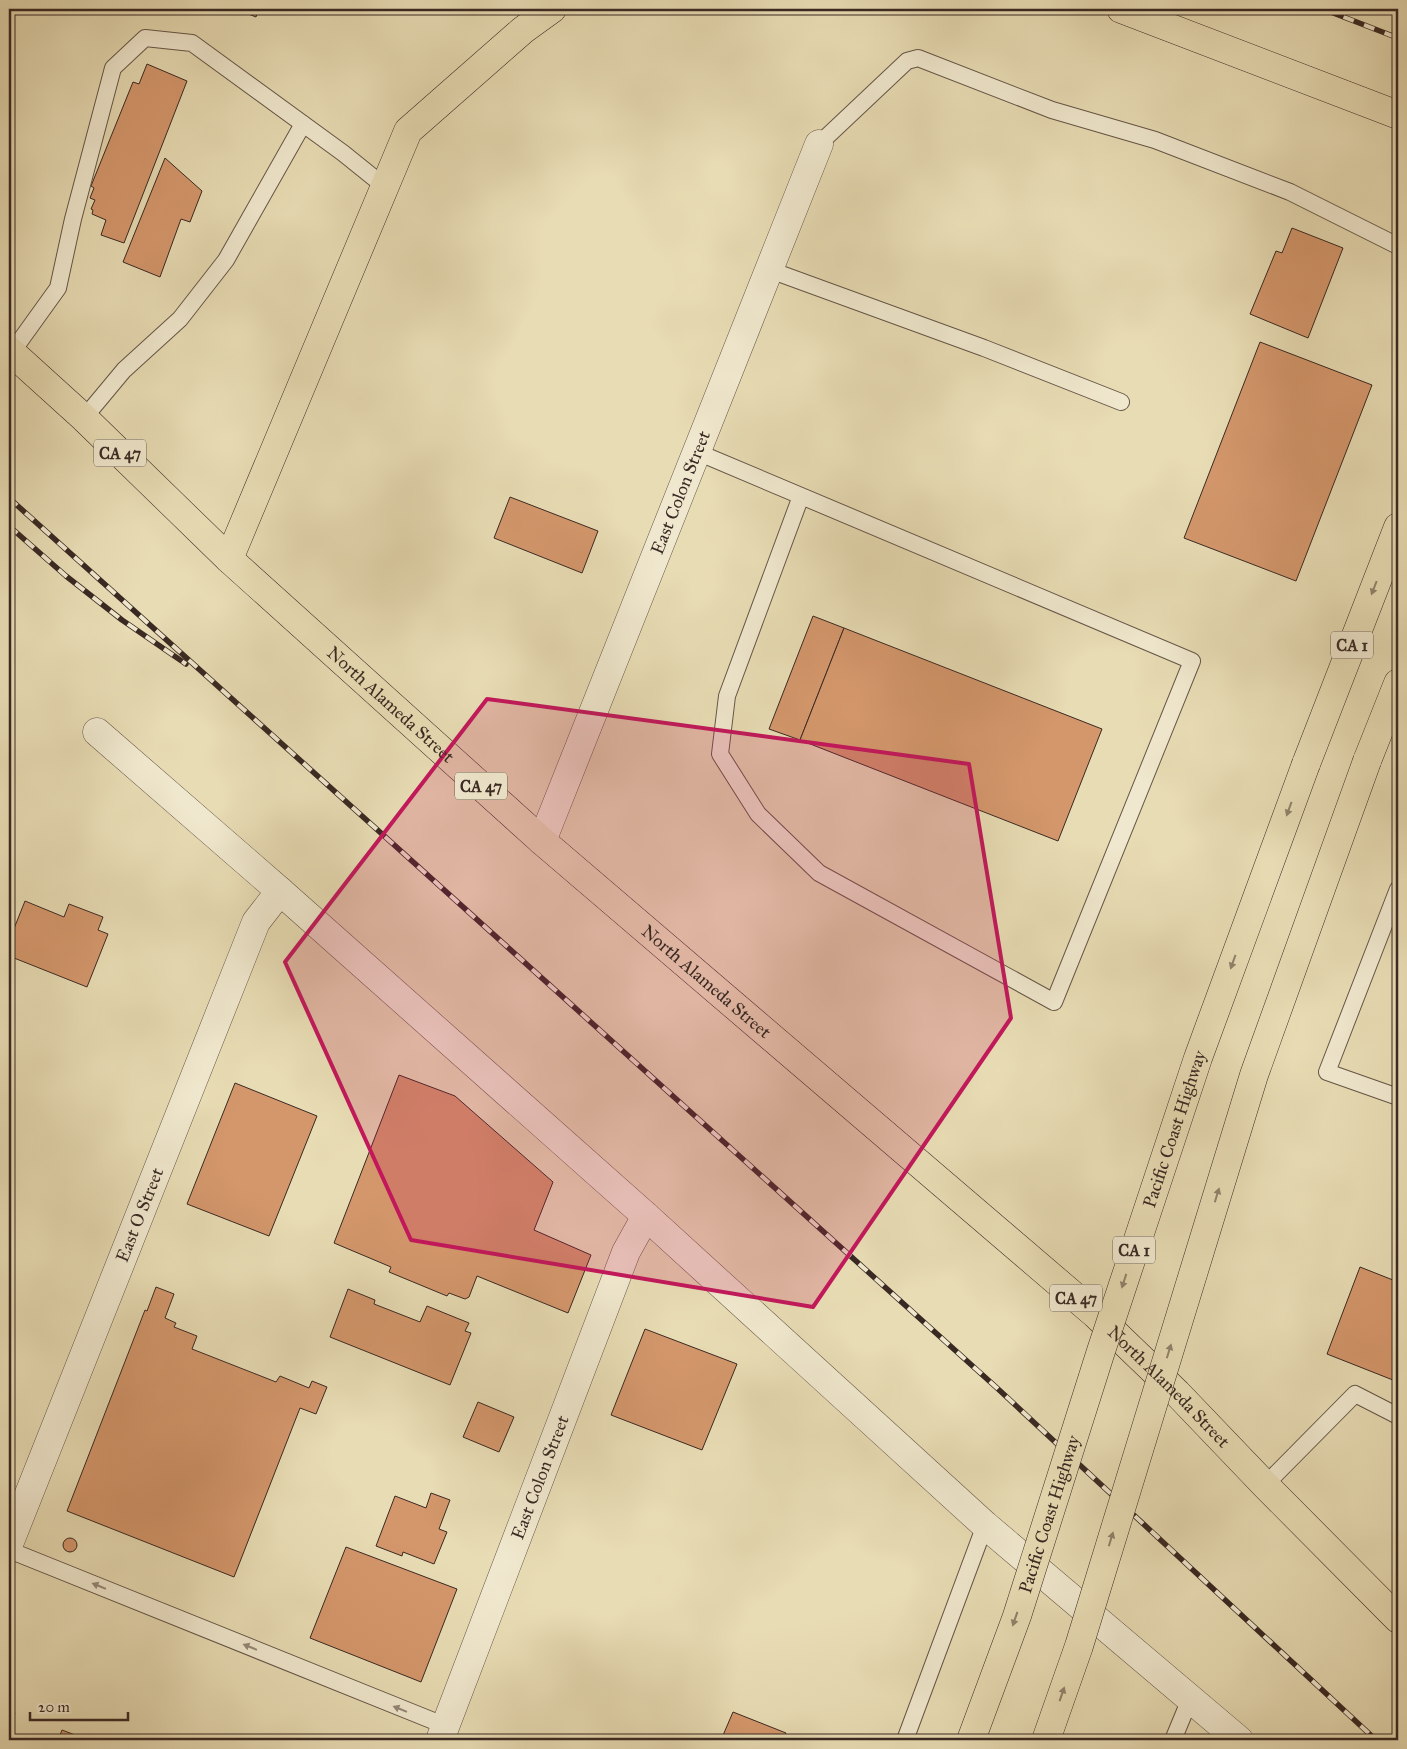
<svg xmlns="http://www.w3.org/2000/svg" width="1407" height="1749" font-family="'IM FELL Great Primer',serif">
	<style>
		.building { fill: #d4976c; stroke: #392923 }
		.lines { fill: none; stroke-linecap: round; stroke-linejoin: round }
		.lane-casing { stroke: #655647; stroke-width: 18 }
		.street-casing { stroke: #655647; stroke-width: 29 }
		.primary-casing { stroke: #392923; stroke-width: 29 }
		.highway-casing { stroke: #392923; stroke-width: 29 }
		.lane { stroke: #f0e8ce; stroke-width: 16 }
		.street { stroke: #f0e8ce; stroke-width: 28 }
		.primary { stroke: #e8dcb4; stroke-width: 28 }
		.highway { stroke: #e8dcb4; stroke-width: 28 }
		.rail-casing { stroke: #392923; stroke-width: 5.5 }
		.rail { stroke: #f0e8ce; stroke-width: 4; stroke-dasharray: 11; stroke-linecap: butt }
		.highway-bridge-casing { stroke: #392923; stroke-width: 29; stroke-linecap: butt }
		.highway-bridge { stroke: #e8dcb4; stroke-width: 28 }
		.oneway { fill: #90826c }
		.oneway2 { fill: #948878 }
		.marked { fill: #c2185b; fill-opacity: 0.2; stroke: #c2185b; stroke-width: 4; stroke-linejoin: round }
		.labels { text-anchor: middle; stroke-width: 4; stroke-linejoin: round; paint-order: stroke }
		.shield { fill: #f0e8ce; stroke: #706256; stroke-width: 1 }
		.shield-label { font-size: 16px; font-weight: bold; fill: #392923 }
		.street-label { font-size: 18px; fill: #392923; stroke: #f0e8ce }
	</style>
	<rect width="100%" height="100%" fill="#e8dcb4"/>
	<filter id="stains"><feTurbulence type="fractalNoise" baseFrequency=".004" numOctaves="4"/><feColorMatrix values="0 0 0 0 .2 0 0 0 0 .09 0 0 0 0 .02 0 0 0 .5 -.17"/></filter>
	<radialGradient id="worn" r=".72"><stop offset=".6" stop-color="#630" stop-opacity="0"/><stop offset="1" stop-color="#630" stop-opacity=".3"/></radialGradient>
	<g class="building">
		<path d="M236 9H259L256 17Z"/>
		<path d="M147 64 187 81 124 243 101 235 106 220 92 214 93 210 91 209 95 200 90 198 94 188 91 186 133 82 139 84Z"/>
		<path d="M165 158 202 191 190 222 181 219 160 277 123 262Z"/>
		<path d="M1292 228 1343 248 1308 338 1250 314 1276 251 1282 253Z"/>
		<path d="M1260 342 1372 385 1296 581 1184 538Z"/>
		<path d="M510 497 598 531 582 573 494 538Z"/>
		<path d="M813 616 844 628 800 740 769 729Z"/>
		<path d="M844 628 1102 729 1058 841 800 740Z"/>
		<path d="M25 901 64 917 69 904 103 917 98 930 108 934 87 987 9 956V941Z"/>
		<path d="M399 1075 455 1096 553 1182 534 1230 591 1255 568 1313 477 1276 469 1297 465 1299 449 1293 447 1296 389 1272 391 1267 334 1243Z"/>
		<path d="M235 1083 317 1116 269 1236 187 1204Z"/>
		<path d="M1360 1267 1398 1282V1382L1327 1354Z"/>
		<path d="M156 1287 174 1294 165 1318 176 1323 174 1327 197 1336 192 1349 276 1382 280 1376 309 1388 312 1381 327 1387 316 1414 300 1408 234 1577 67 1511 145 1310 147 1311Z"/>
		<path d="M348 1289 375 1300 374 1304 420 1322 427 1306 469 1323 465 1331 471 1333 450 1385 330 1337Z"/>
		<path d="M645 1329 737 1364 702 1450 611 1415Z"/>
		<path d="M478 1402 514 1417 499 1452 463 1437Z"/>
		<path d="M431 1493 450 1500 439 1529 447 1532 434 1564 403 1552 402 1556 376 1546 395 1496 426 1508Z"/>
		<circle cx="70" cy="1545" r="7"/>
		<path d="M346 1547 457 1589 421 1682 310 1638Z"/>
		<path d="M9 1710 15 1713 9 1728Z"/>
		<path d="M733 1712 786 1733 783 1740H721Z"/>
		<path d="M62 1730 83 1738 82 1740H58Z"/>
	</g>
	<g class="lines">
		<g class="lane-casing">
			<g id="lane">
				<path d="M819 144 907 61 918 58 1052 110 1155 140 1290 192 1398 246"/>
				<path d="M770 270 984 348 1121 402"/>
				<path d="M12 352 58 288 73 219 113 68 145 38 192 43 343 153 384 186"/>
				<path d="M84 418 124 370 180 319 226 260 303 124"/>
				<path d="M697 452 1192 661 1054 1002 819 873 758 814 720 754 727 696 801 496"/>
				<path d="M1398 889 1327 1072 1398 1097"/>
				<path d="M1265 1485 1355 1394 1398 1416"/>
				<path d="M9 1550 446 1726"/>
				<path d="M905 1740 985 1525"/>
				<path d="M1173 1740 1190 1699"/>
			</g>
		</g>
		<g class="street-casing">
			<g id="street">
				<path d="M97 732 280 891 646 1216 985 1525 1239 1740"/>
				<path id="s1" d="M542 841 819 144"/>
				<path id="s2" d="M9 1544 256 922 280 891"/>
				<path id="s3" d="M440 1740 626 1252 646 1216"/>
			</g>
		</g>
		<g class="primary-casing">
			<g id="primary">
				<path id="s4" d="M9 350 84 418 229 559 542 841 1095 1314 1177 1393 1265 1485 1398 1619"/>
			</g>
		</g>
		<g class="highway-casing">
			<g id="highway">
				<path d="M1121 9 1398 115"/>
				<path d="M229 559 408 131 523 30 552 9"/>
				<path d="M1367 761 1398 683"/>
				<path d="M1306 764 1398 527"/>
			</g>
		</g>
		<use href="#lane" class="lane"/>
		<use href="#street" class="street"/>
		<use href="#primary" class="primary"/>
		<use href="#highway" class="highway"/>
		<g class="rail-casing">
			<g id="rail">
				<path d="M1323 9 1398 38"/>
				<path d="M1387 9 1398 13"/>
				<path d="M9 498 997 1388 1376 1740"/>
				<path d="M9 526 66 576 122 620 186 664"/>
			</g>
		</g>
		<use href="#rail" class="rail"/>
		<g class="highway-bridge-casing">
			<g id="highway-bridge">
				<path id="s5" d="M971 1740 1017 1616 1101 1351 1198 1058 1306 764"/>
				<path d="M1046 1740 1079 1646 1254 1075 1367 761"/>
			</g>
		</g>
		<use href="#highway-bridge" class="highway-bridge"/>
	</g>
	<defs><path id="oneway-solid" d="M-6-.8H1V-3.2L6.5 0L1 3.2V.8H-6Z" transform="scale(1.25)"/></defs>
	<g class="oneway">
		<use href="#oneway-solid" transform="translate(1374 588) rotate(111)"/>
		<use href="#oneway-solid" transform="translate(1289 809) rotate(110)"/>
		<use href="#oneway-solid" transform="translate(1233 962) rotate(110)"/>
		<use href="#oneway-solid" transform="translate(1217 1195) rotate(-73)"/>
		<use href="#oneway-solid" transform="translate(1124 1281) rotate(108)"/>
		<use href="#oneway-solid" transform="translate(1169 1351) rotate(-73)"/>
		<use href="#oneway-solid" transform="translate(1111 1539) rotate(-73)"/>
		<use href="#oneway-solid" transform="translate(1015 1619) rotate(109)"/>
		<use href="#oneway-solid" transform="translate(1062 1694) rotate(-71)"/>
	</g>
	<g class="oneway2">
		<use href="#oneway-solid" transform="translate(99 1586) rotate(-158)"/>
		<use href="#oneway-solid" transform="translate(250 1647) rotate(-158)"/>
		<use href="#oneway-solid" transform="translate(400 1709) rotate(-158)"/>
	</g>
	<path class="marked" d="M487 699 969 764 1011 1018 813 1307 411 1240 285 962Z"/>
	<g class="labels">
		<g class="shield">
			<rect x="94" y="439.5" width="52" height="27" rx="4"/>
			<rect x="1331" y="631.5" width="42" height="27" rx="4"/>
			<rect x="455" y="772.5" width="52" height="27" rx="4"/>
			<rect x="1113" y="1236.5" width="42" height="27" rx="4"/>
			<rect x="1050" y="1284.5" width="52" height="27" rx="4"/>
		</g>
		<g class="shield-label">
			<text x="120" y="459">CA 47</text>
			<text x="1352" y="651">CA 1</text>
			<text x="481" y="792">CA 47</text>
			<text x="1134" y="1256">CA 1</text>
			<text x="1076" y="1304">CA 47</text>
		</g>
		<g class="street-label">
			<text dy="6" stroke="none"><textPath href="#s1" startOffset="375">East Colon Street</textPath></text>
			<text dy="6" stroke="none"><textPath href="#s4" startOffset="521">North Alameda Street</textPath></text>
			<text dy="6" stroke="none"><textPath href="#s4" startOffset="941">North Alameda Street</textPath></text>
			<text dy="6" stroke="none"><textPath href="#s5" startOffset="644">Pacific Coast Highway</textPath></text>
			<text dy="6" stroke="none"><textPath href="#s2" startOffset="354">East O Street</textPath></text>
			<text dy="6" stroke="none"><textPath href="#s4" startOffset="1556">North Alameda Street</textPath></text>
			<text dy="6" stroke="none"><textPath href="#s3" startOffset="281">East Colon Street</textPath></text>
			<text dy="6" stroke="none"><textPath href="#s5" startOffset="239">Pacific Coast Highway</textPath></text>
		</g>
	</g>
	<rect width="1407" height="1749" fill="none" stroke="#e8dcb4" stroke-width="30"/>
	<rect x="10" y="10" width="1387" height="1729" fill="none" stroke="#392923" stroke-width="2.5"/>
	<rect x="15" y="15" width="1377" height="1719" fill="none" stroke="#392923"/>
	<path d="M30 1712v8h98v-8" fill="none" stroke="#392923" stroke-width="2.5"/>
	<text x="38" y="1712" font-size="15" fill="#392923" stroke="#f0e8ce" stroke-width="4" paint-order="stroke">20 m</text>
	<rect width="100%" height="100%" filter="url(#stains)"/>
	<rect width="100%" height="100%" fill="url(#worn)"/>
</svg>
